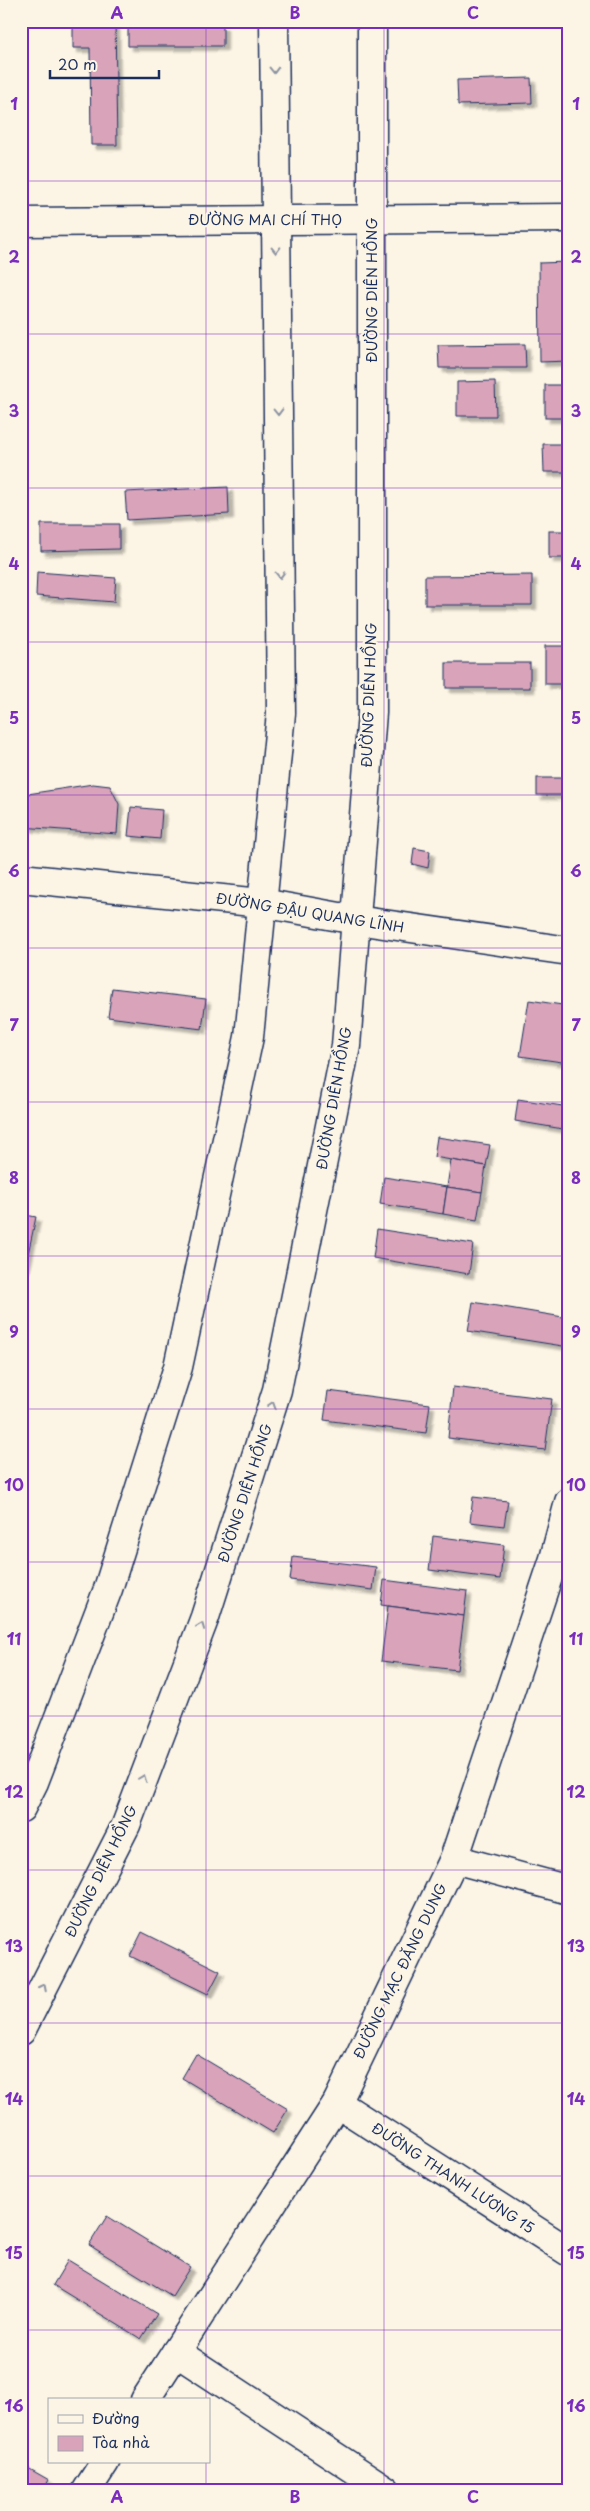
<svg xmlns="http://www.w3.org/2000/svg" width="590" height="2511" font-family="'Playpen Sans',sans-serif">
	<style>
		.building { fill: #d9a3b9; stroke: #1b2f5e; filter: url(#shadow) }
		.lines { fill: none; stroke-linecap: round; stroke-linejoin: round }
		.minor-casing { stroke: #1b2f5e; stroke-width: 31 }
		.minor { stroke: #fcf5e5; stroke-width: 28 }
		.oneway { stroke: #8c92a2 }
		.grid { fill: none; stroke: #7b2cbf; stroke-width: 1; stroke-opacity: 0.55 }
		.labels { text-anchor: middle; stroke-width: 4.5; stroke-linejoin: round; paint-order: stroke }
		.street-label { font-size: 14px; fill: #1b2f5e; stroke: #fcf5e5 }
		.neatline { fill: none; stroke: #7b2cbf; stroke-width: 2 }
		.grid-label { font-size: 16px; text-anchor: middle; font-weight: bold; fill: #7b2cbf }
	</style>
	<defs>
		<filter id="shadow"><feDropShadow dx="4.5" dy="4.5" stdDeviation="1" flood-color="#0004"/></filter>
	</defs>
	<rect width="100%" height="100%" fill="#fcf5e5"/>
	<filter id="ink" filterUnits="userSpaceOnUse"><feTurbulence type="fractalNoise" baseFrequency=".02" numOctaves="2"/><feDisplacementMap in="SourceGraphic" scale="10" xChannelSelector="R" yChannelSelector="G"/><feConvolveMatrix kernelMatrix="1 2 1 2 8 2 1 2 1" color-interpolation-filters="sRGB"/></filter>
	<g filter="url(#ink)">
		<g class="building">
			<path d="M73 21H115L117 145H91L90 48H73Z"/>
			<path d="M223 25V46H128V26Z"/>
			<path d="M531 78 532 103 458 105 457 80Z"/>
			<path d="M568 262 569 361 540 362 539 263Z"/>
			<path d="M525 344 526 368H439L438 345Z"/>
			<path d="M495 381 496 416H457V382Z"/>
			<rect x="545" y="385" width="24" height="33"/>
			<path d="M543 444H569V472H544Z"/>
			<path d="M228 487 229 514 127 520 125 492Z"/>
			<path d="M41 524H119V549L41 551Z"/>
			<rect x="549" y="531" width="20" height="27"/>
			<path d="M37 572 116 578 114 602 36 596Z"/>
			<path d="M532 575V605H425V576Z"/>
			<rect x="545" y="646" width="24" height="38"/>
			<rect x="446" y="663" width="84" height="25"/>
			<rect x="537" y="778" width="32" height="17"/>
			<path d="M93 784 110 786 119 804 117 834 21 827V795Z"/>
			<path d="M131 807 162 810 160 839 128 836Z"/>
			<path d="M414 848 430 851 428 868 412 864Z"/>
			<path d="M112 988 206 999 202 1029 108 1017Z"/>
			<path d="M529 1000 569 1006V1063L520 1056Z"/>
			<path d="M518 1099 569 1107V1130L515 1121Z"/>
			<path d="M437 1137 490 1145 486 1166 434 1157Z"/>
			<path d="M451 1160 486 1166 482 1192 447 1187Z"/>
			<path d="M384 1177 447 1187 443 1214 380 1204Z"/>
			<path d="M447 1187 482 1192 477 1220 443 1214Z"/>
			<path d="M21 1214 36 1217 25 1268 21 1267Z"/>
			<path d="M377 1229 473 1244 469 1274 373 1258Z"/>
			<path d="M473 1302 569 1318V1347L468 1331Z"/>
			<path d="M453 1387 552 1399 545 1450 448 1438Z"/>
			<path d="M328 1391 430 1404 426 1433 324 1420Z"/>
			<path d="M473 1497 508 1501 504 1526 470 1522Z"/>
			<path d="M433 1536 504 1545 500 1579 429 1570Z"/>
			<path d="M293 1557 376 1567 373 1590 290 1580Z"/>
			<path d="M384 1580 467 1591 464 1616 381 1605Z"/>
			<path d="M388 1606 464 1616 457 1670 381 1661Z"/>
			<path d="M142 1932 220 1971 208 1994 130 1956Z"/>
			<path d="M196 2054 288 2109 273 2133 182 2078Z"/>
			<path d="M107 2216 190 2267 172 2296 89 2245Z"/>
			<path d="M68 2260 157 2314 141 2339 53 2285Z"/>
			<path d="M21 2464 49 2480 43 2490 21 2488Z"/>
		</g>
		<g class="lines">
			<g class="minor-casing">
				<g id="minor">
					<path d="M21 222 569 218"/>
					<path d="M21 878 262 903 356 920 569 951"/>
					<path d="M21 1808 34 1782 108 1589 178 1367 249 1037 281 713 274 21"/>
					<path d="M454 1859 569 1890"/>
					<path d="M21 2031 126 1825 205 1617 277 1390 346 1046 372 713V21"/>
					<path d="M337 2103 569 2252"/>
					<path d="M176 2352 386 2490"/>
					<path d="M145 2400 337 2103 454 1859 554 1559 569 1502"/>
					<path d="M87 2490 105 2462"/>
				</g>
			</g>
			<use href="#minor" class="minor"/>
		</g>
		<defs><path id="oneway-chevron" d="M-2-3.5L2.5 0L-2 3.5" fill="none" stroke-width="1.6" stroke-linecap="round" stroke-linejoin="round" transform="scale(1.25)"/></defs>
		<g class="oneway">
			<use href="#oneway-chevron" transform="translate(274 70) rotate(89)"/>
			<use href="#oneway-chevron" transform="translate(276 250) rotate(89)"/>
			<use href="#oneway-chevron" transform="translate(278 412) rotate(89)"/>
			<use href="#oneway-chevron" transform="translate(280 575) rotate(89)"/>
			<use href="#oneway-chevron" transform="translate(272 1405) rotate(-72)"/>
			<use href="#oneway-chevron" transform="translate(201 1626) rotate(-69)"/>
			<use href="#oneway-chevron" transform="translate(143 1778) rotate(-69)"/>
			<use href="#oneway-chevron" transform="translate(43 1987) rotate(-63)"/>
		</g>
	</g>
	<path class="grid" d="M206 21V2400M384 21V2490M21 181H569M21 334H569M21 488H569M21 642H569M21 795H569M21 948H569M21 1102H569M21 1256H569M21 1409H569M21 1562H569M21 1716H569M21 1870H569M21 2023H569M21 2176H569M21 2330H569M206 2462V2490"/>
	<g class="labels">
		<g class="street-label">
			<text x="265" y="225">ĐƯỜNG MAI CHÍ THỌ</text>
			<text transform="translate(372 290) rotate(-90)" y="5">ĐƯỜNG DIÊN HỒNG</text>
			<text transform="translate(369 695) rotate(-88)" y="5">ĐƯỜNG DIÊN HỒNG</text>
			<text transform="translate(310 913) rotate(9)" y="5">ĐƯỜNG ĐẬU QUANG LĨNH</text>
			<text transform="translate(334 1098) rotate(-80)" y="5">ĐƯỜNG DIÊN HỒNG</text>
			<text transform="translate(245 1493) rotate(-72)" y="5">ĐƯỜNG DIÊN HỒNG</text>
			<text transform="translate(101 1871) rotate(-64)" y="5">ĐƯỜNG DIÊN HỒNG</text>
			<text transform="translate(400 1971) rotate(-64)" y="5">ĐƯỜNG MẠC ĐĂNG DUNG</text>
			<text transform="translate(453 2178) rotate(33)" y="5">ĐƯỜNG THANH LƯƠNG 15</text>
		</g>
	</g>
	<rect width="590" height="2511" fill="none" stroke="#fcf5e5" stroke-width="55"/>
	<rect x="48" y="2398" width="162" height="65" fill="#fcf5e5" stroke="#a2a6af"/>
	<rect x="58" y="2415" width="25" height="8" fill="#fcf5e5" stroke="#a2a6af"/>
	<text x="92" y="2424" font-size="15" fill="#1b2f5e">Đường</text>
	<rect x="58" y="2436" width="25" height="15" fill="#d9a3b9" stroke="#a2a6af"/>
	<text x="92" y="2448" font-size="15" fill="#1b2f5e">Tòa nhà</text>
	<path d="M50 70v8h109v-8" fill="none" stroke="#1b2f5e" stroke-width="2.5"/>
	<text x="58" y="70" font-size="15" fill="#1b2f5e" stroke="#fcf5e5" stroke-width="4" paint-order="stroke">20 m</text>
	<rect x="28" y="28" width="534" height="2456" class="neatline"/>
	<g class="grid-label">
		<text x="117" y="19">A</text>
		<text x="295" y="19">B</text>
		<text x="473" y="19">C</text>
		<text x="14" y="110">1</text>
		<text x="576" y="110">1</text>
		<text x="14" y="263">2</text>
		<text x="576" y="263">2</text>
		<text x="14" y="417">3</text>
		<text x="576" y="417">3</text>
		<text x="14" y="570">4</text>
		<text x="576" y="570">4</text>
		<text x="14" y="724">5</text>
		<text x="576" y="724">5</text>
		<text x="14" y="877">6</text>
		<text x="576" y="877">6</text>
		<text x="14" y="1031">7</text>
		<text x="576" y="1031">7</text>
		<text x="14" y="1184">8</text>
		<text x="576" y="1184">8</text>
		<text x="14" y="1338">9</text>
		<text x="576" y="1338">9</text>
		<text x="14" y="1491">10</text>
		<text x="576" y="1491">10</text>
		<text x="14" y="1645">11</text>
		<text x="576" y="1645">11</text>
		<text x="14" y="1798">12</text>
		<text x="576" y="1798">12</text>
		<text x="14" y="1952">13</text>
		<text x="576" y="1952">13</text>
		<text x="14" y="2105">14</text>
		<text x="576" y="2105">14</text>
		<text x="14" y="2259">15</text>
		<text x="576" y="2259">15</text>
		<text x="14" y="2412">16</text>
		<text x="576" y="2412">16</text>
		<text x="117" y="2503">A</text>
		<text x="295" y="2503">B</text>
		<text x="473" y="2503">C</text>
	</g>
</svg>
